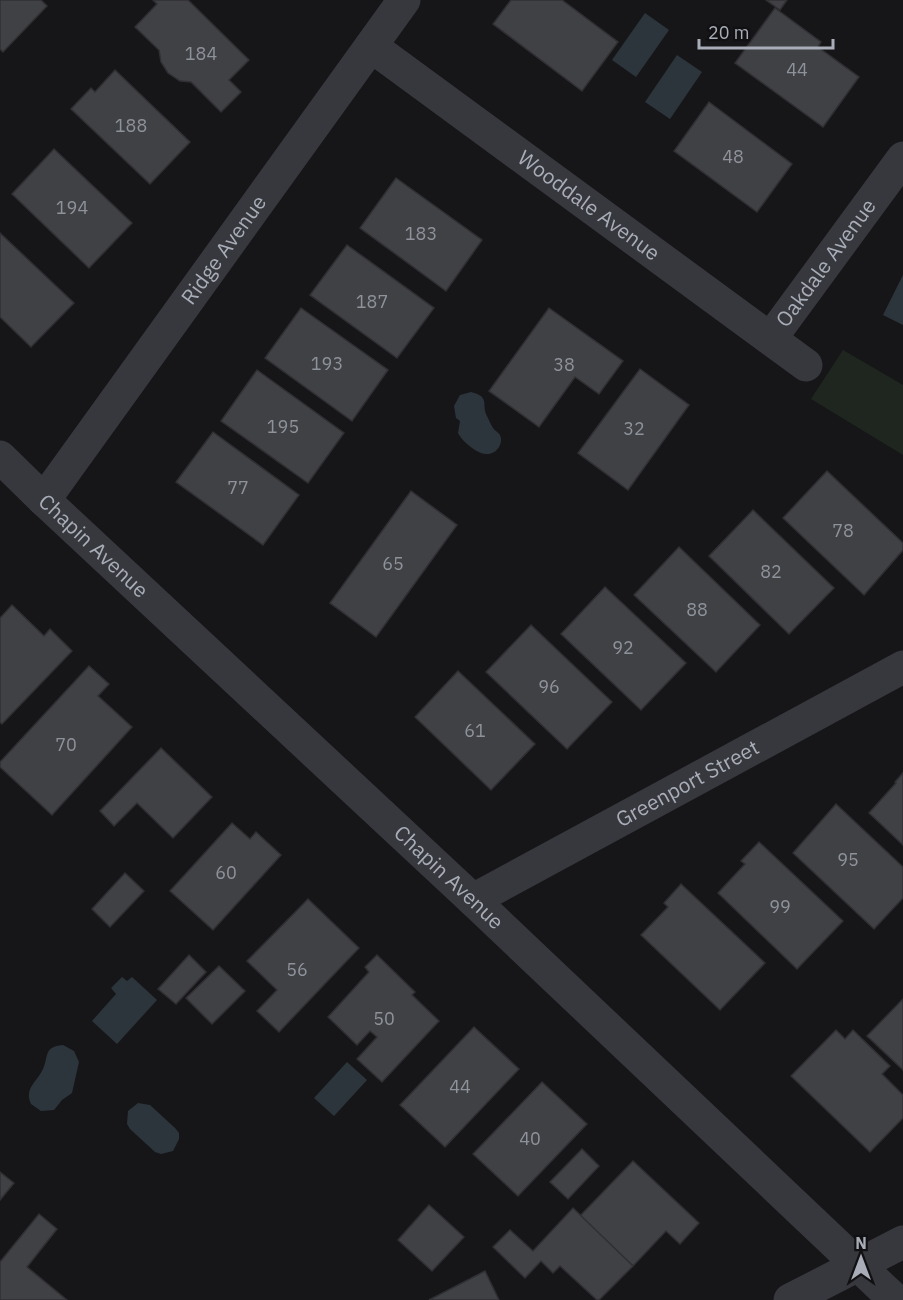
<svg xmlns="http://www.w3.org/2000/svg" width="903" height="1300" font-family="'IBM Plex Sans',sans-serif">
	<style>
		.green { fill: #1e261f }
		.water { fill: #2c353c }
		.building { fill: #404145; stroke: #303034; stroke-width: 1.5 }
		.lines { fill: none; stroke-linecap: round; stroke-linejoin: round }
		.minor { stroke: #37383d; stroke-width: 33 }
		.labels { text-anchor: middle; stroke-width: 5; stroke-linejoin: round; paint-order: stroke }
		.number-label { font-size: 18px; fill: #8e929b }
		.street-label { font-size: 21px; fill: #a8adb8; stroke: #111113 }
	</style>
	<rect width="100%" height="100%" fill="#161618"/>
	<path class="green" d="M843 350 903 385V455L811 399Z"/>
	<g class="water">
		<path d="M645 13 669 30 636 77 612 60Z"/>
		<path d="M677 55 702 72 670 119 645 102Z"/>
		<path d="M903 275V325L883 315Z"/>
		<path d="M471 392C491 397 481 405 487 416 489 420 491 425 493 428 495 431 498 432 500 435 504 444 496 455 486 454 477 454 462 441 458 433L460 421 456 418 454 406 460 395Z"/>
		<path d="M122 977 127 981 132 977 157 1000 117 1044 92 1021 116 994 111 988Z"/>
		<path d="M63 1045 74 1051 79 1062 72 1093 62 1100 54 1110 41 1111 31 1104C24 1088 37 1082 43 1069 49 1056 43 1047 63 1045Z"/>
		<path d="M347 1062 367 1080 334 1116 314 1098Z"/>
		<path d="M138 1103 150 1105 175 1128 179 1133V1139L173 1151 161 1154 155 1152 130 1129 127 1124 128 1111Z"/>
	</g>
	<g class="building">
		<path d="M0 0H41L47 6 3 52 0 49Z"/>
		<path d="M153 0H188L249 60 229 80 241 92 221 112 191 82 180 81 168 73 161 62 159 50 135 27 157 4Z"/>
		<path d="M511 0H562L618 42 582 91 493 24Z"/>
		<path d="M766 0H787L780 10Z"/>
		<path d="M775 8 821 42 818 47 859 77 823 127 735 63Z"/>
		<path d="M115 70 190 142 150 184 71 109 91 88 95 92Z"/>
		<path d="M709 102 792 164 757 212 674 151Z"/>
		<path d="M54 149 132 223 89 268 12 194Z"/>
		<path d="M396 178 482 240 446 291 360 228Z"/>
		<path d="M0 233 74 303 31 347 0 317Z"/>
		<path d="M347 245 434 308 397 358 310 295Z"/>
		<path d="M301 308 388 370 352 421 265 358Z"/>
		<path d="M549 308 623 361 599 394 575 377 539 427 489 391Z"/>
		<path d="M640 369 689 405 628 490 578 453Z"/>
		<path d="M257 370 344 433 308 483 221 421Z"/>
		<path d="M213 432 299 495 263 545 176 482Z"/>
		<path d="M827 471 903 543V550L864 595 783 518Z"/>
		<path d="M411 491 457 525 376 637 330 603Z"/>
		<path d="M753 510 834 588 789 634 709 556Z"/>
		<path d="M679 547 760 625 716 672 634 595Z"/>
		<path d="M605 587 686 663 641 710 561 634Z"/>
		<path d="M12 605 44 636 50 629 72 651 2 724 0 722V618Z"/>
		<path d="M531 625 612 702 567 749 486 672Z"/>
		<path d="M89 666 109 684 98 696 132 727 52 815 0 767V762Z"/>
		<path d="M458 671 535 744 491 790 415 717Z"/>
		<path d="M161 748 212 797 173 838 137 803 114 826 100 811Z"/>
		<path d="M903 773V845L869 813 896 783 895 782Z"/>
		<path d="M836 804 903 867V898L874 929 793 853Z"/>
		<path d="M232 823 250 839 256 832 281 855 213 930 170 891Z"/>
		<path d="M759 842 843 921 797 969 718 893 745 864 741 861Z"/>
		<path d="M125 873 144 891 110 927 92 909Z"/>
		<path d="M681 884 765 963 720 1010 641 935 668 907 664 903Z"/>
		<path d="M308 899 359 948 279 1032 257 1011 277 990 247 961Z"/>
		<path d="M189 955 206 972 176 1004 158 989Z"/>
		<path d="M377 955 415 992 412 995 439 1021 382 1082 357 1059 377 1037 370 1031 357 1045 328 1017 369 972 365 967Z"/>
		<path d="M219 966 245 991 212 1024 186 998Z"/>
		<path d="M903 999V1070L867 1036Z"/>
		<path d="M474 1027 519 1069 445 1147 400 1105Z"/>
		<path d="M836 1030 845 1039 853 1030 890 1066 882 1074 903 1095V1118L870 1152 791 1076Z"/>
		<path d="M542 1082 587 1124 518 1196 473 1154Z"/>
		<path d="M582 1149 599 1166 568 1199 550 1182Z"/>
		<path d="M633 1161 699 1223 680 1244 666 1231 633 1266 580 1216Z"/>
		<path d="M0 1172 14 1183 0 1200Z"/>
		<path d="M429 1205 464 1237 432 1271 398 1240Z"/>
		<path d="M573 1208 633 1266 599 1300H597L560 1266 553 1273 541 1261 525 1278 493 1247 510 1230 533 1251Z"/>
		<path d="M39 1214 57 1229 27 1267 67 1300H0V1262Z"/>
		<path d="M485 1271 499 1300H429Z"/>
	</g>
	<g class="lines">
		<g class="minor">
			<path id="s1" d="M371 46 806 365"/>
			<path id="s2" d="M771 338 903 158"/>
			<path id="s3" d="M0 457 44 500 473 900 895 1300"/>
			<path id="s4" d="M44 500 404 0"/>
			<path id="s5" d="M473 900 903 667"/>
			<path d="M790 1300 903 1242"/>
		</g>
	</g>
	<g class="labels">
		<g class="number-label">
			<text x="201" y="60">184</text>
			<text x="797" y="76">44</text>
			<text x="131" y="132">188</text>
			<text x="733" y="163">48</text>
			<text x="72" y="214">194</text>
			<text x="421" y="240">183</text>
			<text x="372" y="308">187</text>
			<text x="327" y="370">193</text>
			<text x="564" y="371">38</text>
			<text x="283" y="433">195</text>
			<text x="634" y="435">32</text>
			<text x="238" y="494">77</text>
			<text x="843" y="537">78</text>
			<text x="393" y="570">65</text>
			<text x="771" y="578">82</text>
			<text x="697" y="616">88</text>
			<text x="623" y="654">92</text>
			<text x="549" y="693">96</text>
			<text x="475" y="737">61</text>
			<text x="66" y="751">70</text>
			<text x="848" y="866">95</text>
			<text x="226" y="879">60</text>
			<text x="780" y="913">99</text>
			<text x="297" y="976">56</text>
			<text x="384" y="1025">50</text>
			<text x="460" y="1093">44</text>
			<text x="530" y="1145">40</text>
		</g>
		<g class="street-label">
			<text dy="7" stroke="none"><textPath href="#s1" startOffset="270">Wooddale Avenue</textPath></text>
			<text dy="7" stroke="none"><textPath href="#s4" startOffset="308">Ridge Avenue</textPath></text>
			<text dy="7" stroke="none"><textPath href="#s2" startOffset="93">Oakdale Avenue</textPath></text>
			<text dy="7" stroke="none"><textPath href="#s3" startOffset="129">Chapin Avenue</textPath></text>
			<text dy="7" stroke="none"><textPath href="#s5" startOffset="244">Greenport Street</textPath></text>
			<text dy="7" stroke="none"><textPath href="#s3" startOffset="615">Chapin Avenue</textPath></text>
		</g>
	</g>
	<g transform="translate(861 1258)" stroke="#111113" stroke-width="4.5" paint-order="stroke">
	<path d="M0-4.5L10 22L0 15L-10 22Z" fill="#a8adb8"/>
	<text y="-9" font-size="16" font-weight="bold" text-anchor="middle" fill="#a8adb8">N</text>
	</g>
	<path d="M699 39v9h134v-9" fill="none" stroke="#a8adb8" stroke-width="3"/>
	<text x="708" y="39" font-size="18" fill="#a8adb8" stroke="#111113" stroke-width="4.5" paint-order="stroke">20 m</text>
</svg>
